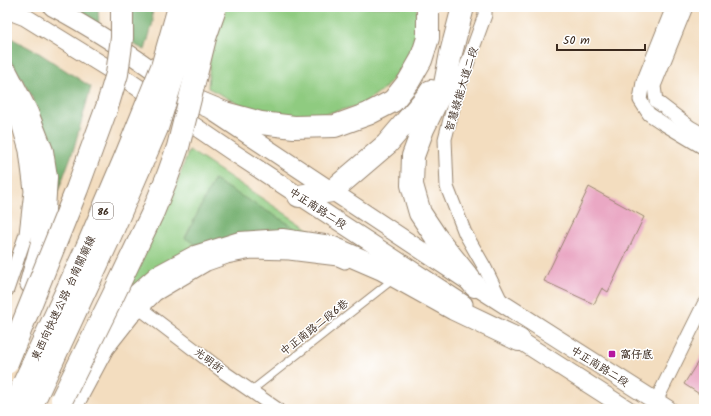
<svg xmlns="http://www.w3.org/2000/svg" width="711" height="416" font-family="Kalam,'LXGW WenKai TC',sans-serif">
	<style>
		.green { fill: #8fcb80; stroke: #657a4f }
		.forest { fill: #73af6e; stroke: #576c46 }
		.building { fill: #eaa8c4 }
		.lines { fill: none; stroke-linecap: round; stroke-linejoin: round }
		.service-casing { stroke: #97846e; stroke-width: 9 }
		.minor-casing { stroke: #97846e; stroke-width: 15 }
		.tertiary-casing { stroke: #97846e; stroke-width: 19 }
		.trunk-casing { stroke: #97846e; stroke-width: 24 }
		.service { stroke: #fff; stroke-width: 7 }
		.minor { stroke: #fff; stroke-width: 13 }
		.tertiary { stroke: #fff; stroke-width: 17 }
		.trunk { stroke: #fff; stroke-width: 22 }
		.trunk-bridge-casing { stroke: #97846e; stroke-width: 24; stroke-linecap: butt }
		.trunk-bridge { stroke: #fff; stroke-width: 22 }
		.poi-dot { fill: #b5179e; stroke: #fff; stroke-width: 1.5 }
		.labels { text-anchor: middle; stroke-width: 3; stroke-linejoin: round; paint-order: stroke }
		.shield { fill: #fff; stroke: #766a62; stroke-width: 1 }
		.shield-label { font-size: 10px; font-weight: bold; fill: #3b2a1e }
		.street-label { font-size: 11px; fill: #3b2a1e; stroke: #fff }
		.poi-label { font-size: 11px; font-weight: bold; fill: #3b2a1e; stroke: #fff; text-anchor: start }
	</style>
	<rect width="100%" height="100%" fill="#fff"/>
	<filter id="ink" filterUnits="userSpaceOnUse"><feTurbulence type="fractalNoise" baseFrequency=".025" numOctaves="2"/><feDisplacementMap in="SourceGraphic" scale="8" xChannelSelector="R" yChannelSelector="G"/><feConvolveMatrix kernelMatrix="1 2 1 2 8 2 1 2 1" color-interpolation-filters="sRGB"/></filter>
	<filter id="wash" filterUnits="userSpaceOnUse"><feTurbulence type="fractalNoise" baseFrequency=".012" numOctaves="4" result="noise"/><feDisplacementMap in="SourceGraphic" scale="16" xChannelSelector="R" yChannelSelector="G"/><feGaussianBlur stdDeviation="0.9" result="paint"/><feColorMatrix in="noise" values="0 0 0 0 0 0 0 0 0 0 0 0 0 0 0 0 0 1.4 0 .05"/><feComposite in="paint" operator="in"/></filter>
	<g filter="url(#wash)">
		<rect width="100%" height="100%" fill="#f3ddbf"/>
		<g class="green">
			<path d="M227 7H416L417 10 415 41 401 69 385 88 361 105 317 116 282 117 241 105 208 88 210 57 216 31Z"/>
			<path d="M189 150 322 238 284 235 121 294 143 254 169 204Z"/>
		</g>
		<g class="forest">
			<path d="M70 7H98L99 27 86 16Z"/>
			<path d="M133 7H152L153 22 145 50 131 43Z"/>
			<path d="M7 36 39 53 91 87 73 151 52 207 48 138 31 95 12 63 7 57Z"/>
			<path d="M214 180 311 237 199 246 185 238Z"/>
		</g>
		<g id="blocks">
			<g class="building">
				<path d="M589 187 644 217 608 292 602 288 594 304 544 281Z"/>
				<path d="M704 352V397L684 384Z"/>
			</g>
		</g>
	</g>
	<g filter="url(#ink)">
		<use href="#blocks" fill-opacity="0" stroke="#97846e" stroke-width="1"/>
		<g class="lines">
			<g class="service-casing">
				<path id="service" d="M251 391 391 281"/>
			</g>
			<g class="minor-casing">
				<g id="minor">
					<path d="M485 7V15L457 92 445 139 447 187 465 233 485 268 502 303"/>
					<path d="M673 7 643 82 640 100 649 114 664 124 704 148"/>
					<path d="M686 7 654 86 656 101 690 127 704 135"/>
					<path d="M7 102 16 116 26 151 31 191 26 234 7 290"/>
					<path d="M141 309 225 373 277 409"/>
					<path d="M656 401 704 304"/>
					<path d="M75 409 107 349 133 316 141 309 156 294 207 264 227 257 252 252 289 253 338 259 345 262"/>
				</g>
			</g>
			<g class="tertiary-casing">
				<g id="tertiary">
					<path d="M52 7C92 28 131 54 168 81"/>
					<path d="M7 10 25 17 130 82 231 151 464 304"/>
					<path d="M216 114 475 286 668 409"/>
					<path d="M510 334 627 409"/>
				</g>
			</g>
			<g class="trunk-casing">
				<g id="trunk">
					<path d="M463 7 451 53 445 84 423 129 413 156 412 185 420 213 436 237 475 286"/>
					<path d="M7 74 27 113 42 151 46 177 42 243 31 283"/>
					<path d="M196 101 225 113 261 123 294 127 335 126 368 114 393 101 409 81 421 60 428 38V7"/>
					<path d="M299 196 332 191 387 144 427 97 431 91"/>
					<path d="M94 350 108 329 132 300 158 277 195 257 240 243 282 240 331 247 382 269 454 309 519 340"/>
				</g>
			</g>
			<use href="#service" class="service"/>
			<use href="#minor" class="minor"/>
			<use href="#tertiary" class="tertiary"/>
			<use href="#trunk" class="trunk"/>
			<g class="trunk-bridge-casing">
				<g id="trunk-bridge">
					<path d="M7 363 77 189 107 107 117 74 122 38V7"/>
					<path d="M62 399 112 298 153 212 168 175 178 147 205 38 215 9"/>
					<path d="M12 409 88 245 125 158 162 67 179 7"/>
					<path d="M30 409 107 243 157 128 195 7"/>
				</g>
			</g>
			<use href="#trunk-bridge" class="trunk-bridge"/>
		</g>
	</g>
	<rect class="poi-dot" x="608" y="350" width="8" height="8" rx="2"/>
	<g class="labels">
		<rect class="shield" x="93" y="203" width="20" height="16" rx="3"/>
		<g class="shield-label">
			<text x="103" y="215">86</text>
		</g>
		<g class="street-label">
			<text transform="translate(461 89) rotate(-73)" y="4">智慧綠能大道二段</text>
			<text transform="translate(318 208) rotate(33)" y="4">中正南路二段</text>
			<text transform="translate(63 298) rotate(-65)" y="4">東西向快速公路 台南關廟線</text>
			<text transform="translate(314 327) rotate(-38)" y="4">中正南路二段6巷</text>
			<text transform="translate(209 360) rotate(37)" y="4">光明街</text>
			<text transform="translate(600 366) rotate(32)" y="4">中正南路二段</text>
		</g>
		<g class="poi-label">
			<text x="620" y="358">窩仔底</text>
		</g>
	</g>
	<rect width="711" height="416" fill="none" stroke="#fff" stroke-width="24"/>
	<path d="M557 44v6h88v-6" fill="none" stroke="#3b2a1e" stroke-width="2"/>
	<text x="563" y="44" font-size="12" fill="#3b2a1e" stroke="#ffffff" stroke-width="3" paint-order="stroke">50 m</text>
</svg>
